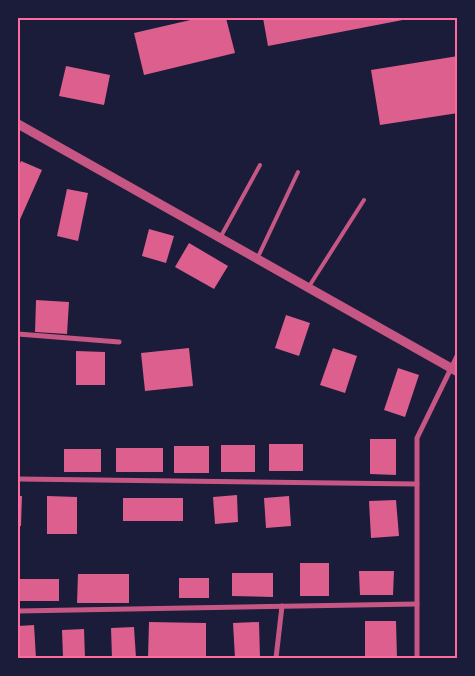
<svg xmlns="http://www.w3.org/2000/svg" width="475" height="676" font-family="Mulish,sans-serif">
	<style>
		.building { fill: #dd5f8e }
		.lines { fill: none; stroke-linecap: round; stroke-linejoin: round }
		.service { stroke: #c65784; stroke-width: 4 }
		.minor { stroke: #c65784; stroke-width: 5 }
		.tertiary { stroke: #c65784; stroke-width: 9 }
		.neatline { fill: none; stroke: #ff6b9d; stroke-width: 2 }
	</style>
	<rect width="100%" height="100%" fill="#1b1b3a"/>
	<g class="building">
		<path d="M199 18H226L235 53 144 75 134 33Z"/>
		<path d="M263 18H413L268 46Z"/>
		<path d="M458 56V113L380 125 371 70Z"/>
		<path d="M66 66 110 75 104 105 59 96Z"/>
		<path d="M21 161 42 170 18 224V168Z"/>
		<path d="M67 189 88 193 78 241 57 236Z"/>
		<path d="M149 229 174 236 166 263 142 256Z"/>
		<path d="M189 243 228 266 214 289 175 267Z"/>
		<path d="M36 300 69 302 67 334 35 332Z"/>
		<path d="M286 315 310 323 299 356 275 348Z"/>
		<path d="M189 348 193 386 145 391 141 353Z"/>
		<path d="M333 348 357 356 345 393 320 385Z"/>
		<path d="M76 351 105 352V385H76Z"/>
		<path d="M398 368 419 375 405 417 384 410Z"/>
		<path d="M370 439H396V475L370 474Z"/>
		<rect x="269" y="444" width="34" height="27"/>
		<rect x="221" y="445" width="34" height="27"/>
		<rect x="174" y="446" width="35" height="27"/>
		<rect x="116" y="448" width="47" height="24"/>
		<rect x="64" y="449" width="37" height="23"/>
		<path d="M237 495 238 522 215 524 213 497Z"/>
		<path d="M18 496H22L21 526H18Z"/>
		<path d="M47 496 77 497V534H47Z"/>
		<path d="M289 496 291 526 266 528 264 498Z"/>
		<rect x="123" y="498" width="60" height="23"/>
		<path d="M396 500 399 536 371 538 369 501Z"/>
		<rect x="300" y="563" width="29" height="33"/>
		<path d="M359 571H394L393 595H360Z"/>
		<path d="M232 573H273V597L232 596Z"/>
		<path d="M78 574H129V603H77Z"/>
		<rect x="179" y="578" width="30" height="20"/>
		<rect x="18" y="579" width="41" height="22"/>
		<path d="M365 621H396L397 658H365Z"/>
		<path d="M149 622 206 623V658H148Z"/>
		<path d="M259 622 260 658H235L233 623Z"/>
		<path d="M34 625 36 658H18V626Z"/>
		<path d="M134 627 136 658H112L111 628Z"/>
		<path d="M84 629 85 658H63L62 630Z"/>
	</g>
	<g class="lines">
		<g class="service">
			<path d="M220 238 260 165"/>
			<path d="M257 259 298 172"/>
			<path d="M308 288 364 200"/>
		</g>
		<g class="minor">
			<path d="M18 334 119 342"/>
			<path d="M18 479 417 484"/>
			<path d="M18 611 417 604"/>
			<path d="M276 658 282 606"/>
			<path d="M417 658V438L458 354"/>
		</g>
		<path class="tertiary" d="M18 124 458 372"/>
	</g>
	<rect width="475" height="676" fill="none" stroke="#1b1b3a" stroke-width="38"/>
	<rect x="19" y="19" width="437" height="638" class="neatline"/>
</svg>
